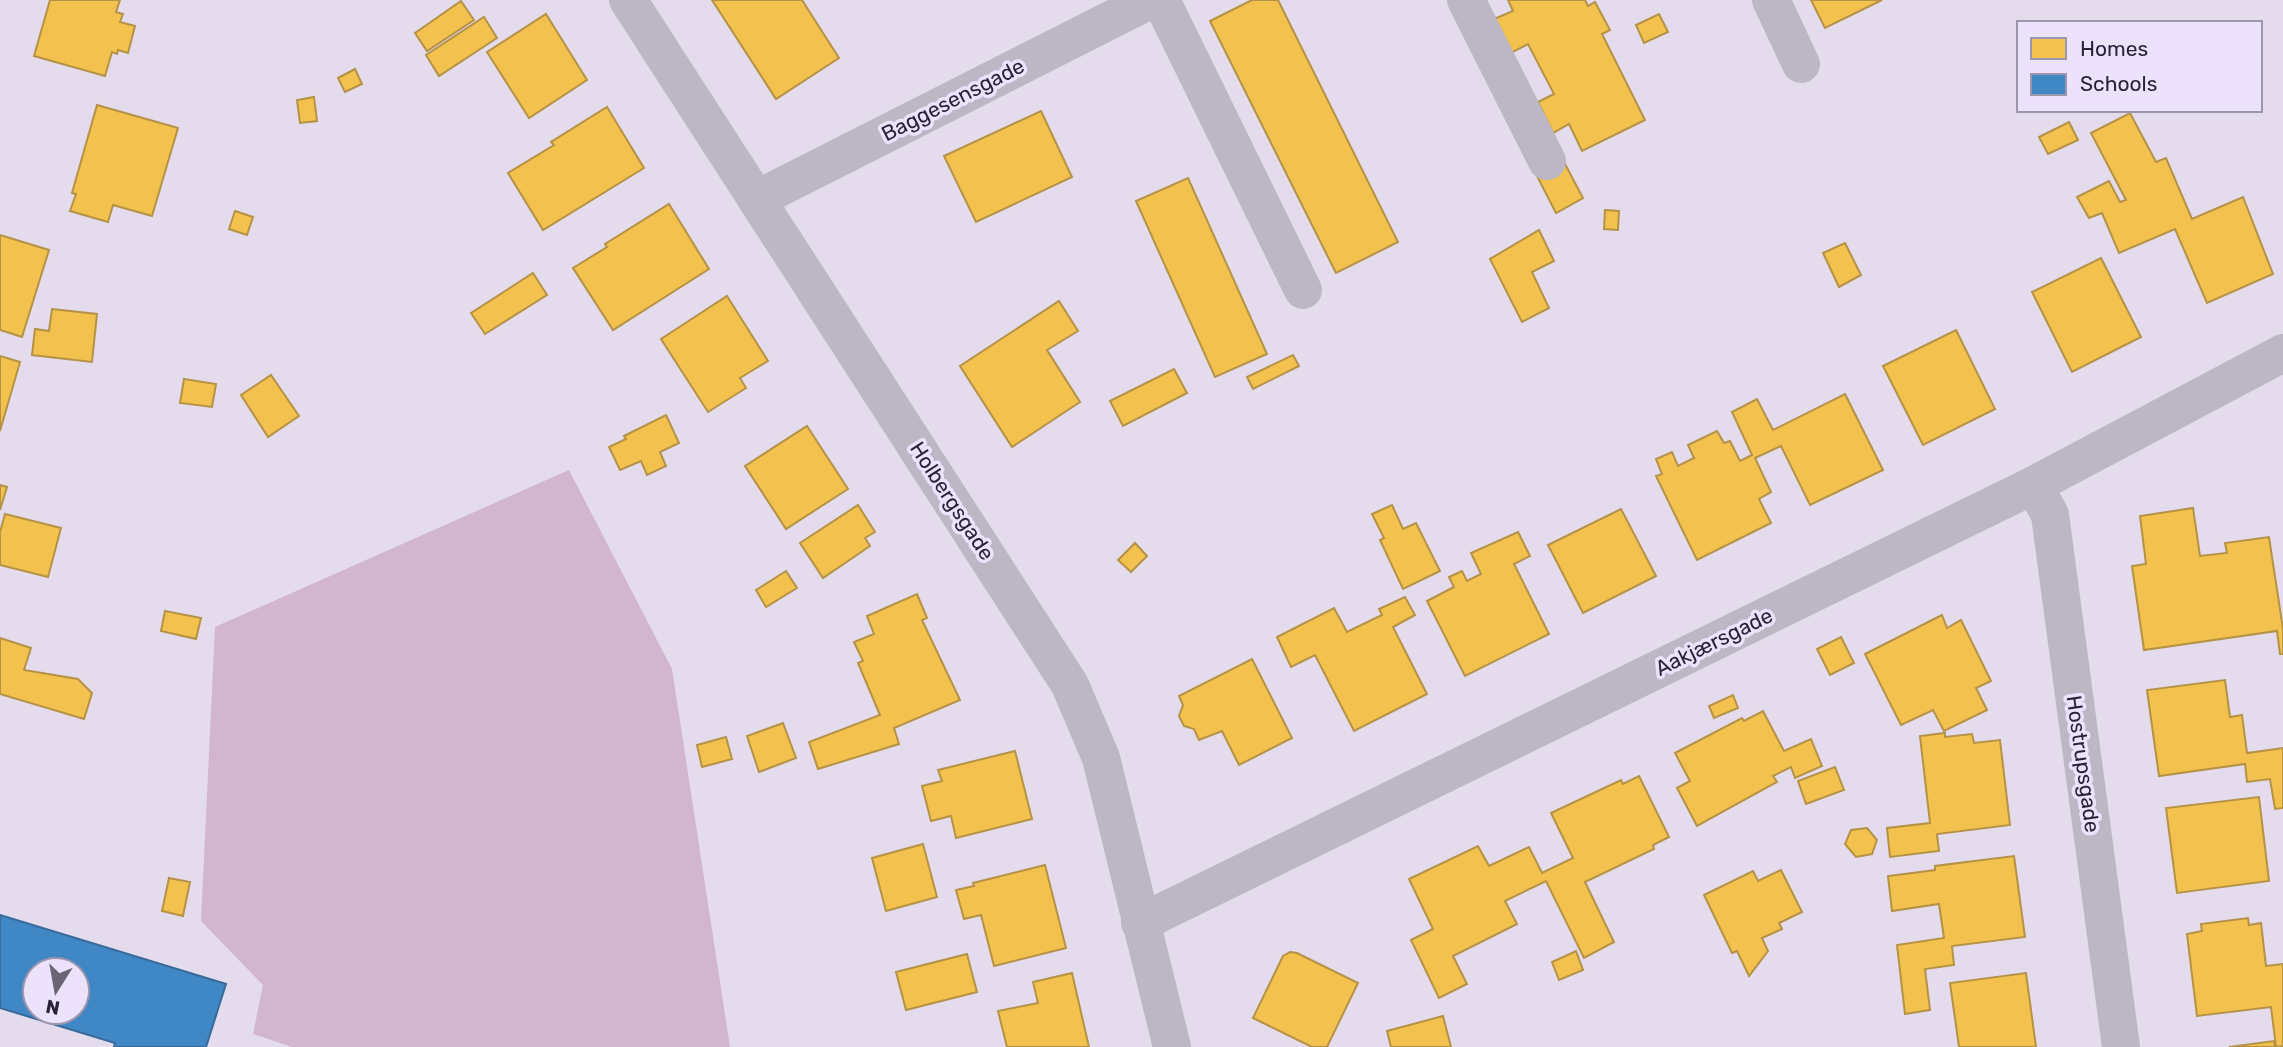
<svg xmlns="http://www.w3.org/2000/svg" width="2283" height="1047" font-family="Rubik,sans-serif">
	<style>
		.green { fill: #d2b5cf }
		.homes { fill: #f2c14e; stroke: #b59246; stroke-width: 2 }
		.schools { fill: #3f88c5; stroke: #386a9a; stroke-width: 2; fill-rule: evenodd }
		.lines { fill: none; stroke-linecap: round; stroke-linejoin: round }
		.minor { stroke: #bcb6c5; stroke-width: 38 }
		.labels { text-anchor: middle; stroke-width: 7; stroke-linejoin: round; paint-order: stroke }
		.street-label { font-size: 21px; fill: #282435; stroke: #ede2fb }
	</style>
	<rect width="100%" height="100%" fill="#e4dcec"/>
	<path class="green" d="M569 470 672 669 730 1047H292L253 1034 263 985 201 921 215 627Z"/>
	<g class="homes">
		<path d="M50 0H120L116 12 123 14 120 22 135 26 128 53 118 50 117 54 112 52 105 76 34 56Z"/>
		<path d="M712 0H802L839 58 776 99Z"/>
		<path d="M1252 0H1278L1398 242 1336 273 1210 21Z"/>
		<path d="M1508 0H1585L1588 6 1595 2 1610 30 1602 34 1645 120 1582 151 1569 124 1553 133 1538 102 1554 94 1528 44 1511 53 1494 19 1513 11Z"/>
		<path d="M1811 0H1882L1825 28Z"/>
		<path d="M461 1 474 20 427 51 415 33Z"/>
		<path d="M546 14 587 80 529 118 487 52Z"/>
		<path d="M1659 14 1668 32 1644 43 1636 25Z"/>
		<path d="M484 17 497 38 439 76 426 55Z"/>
		<path d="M355 69 362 84 345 92 338 78Z"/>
		<path d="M314 97 317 121 300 123 297 100Z"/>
		<path d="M97 105 178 128 152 216 113 205 108 222 70 211 76 194 72 193Z"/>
		<path d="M607 107 644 168 543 230 508 173 554 145 551 142Z"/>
		<path d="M1041 111 1072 177 976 222 944 156Z"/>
		<path d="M2130 113 2156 162 2166 158 2192 219 2243 197 2273 274 2207 303 2175 229 2119 253 2102 213 2089 218 2077 197 2109 181 2120 202 2126 200 2091 133Z"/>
		<path d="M2069 122 2078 140 2048 154 2039 137Z"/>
		<path d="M1564 162 1583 198 1556 213 1537 176Z"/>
		<path d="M1188 178 1267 354 1215 377 1136 201Z"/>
		<path d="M669 204 709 269 613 330 573 268 607 247 605 244Z"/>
		<path d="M1605 210 1619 211 1618 230 1604 229Z"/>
		<path d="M235 211 253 217 247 235 229 229Z"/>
		<path d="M1539 230 1554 261 1532 272 1549 308 1522 322 1490 259Z"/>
		<path d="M0 235 49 250 22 337 0 330Z"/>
		<path d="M1845 243 1861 275 1839 287 1823 253Z"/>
		<path d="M2101 258 2141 337 2072 372 2032 292Z"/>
		<path d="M533 273 547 295 485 334 471 313Z"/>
		<path d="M727 296 768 361 740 378 746 388 708 412 661 339Z"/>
		<path d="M1059 301 1078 331 1047 350 1080 402 1012 447 960 366Z"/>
		<path d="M52 309 97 314 92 362 32 355 35 329 49 331Z"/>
		<path d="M1956 330 1995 409 1923 445 1883 366Z"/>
		<path d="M1293 355 1299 366 1253 389 1247 377Z"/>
		<path d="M0 356 20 362 0 431Z"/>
		<path d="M1174 369 1187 393 1123 426 1110 401Z"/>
		<path d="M271 375 299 416 268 437 241 395Z"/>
		<path d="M184 379 216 384 212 407 180 403Z"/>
		<path d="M1845 394 1883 470 1810 505 1781 446 1755 458 1771 492 1759 499 1771 523 1697 560 1656 476 1662 474 1656 459 1672 452 1678 466 1694 458 1688 445 1717 431 1724 443 1730 441 1740 461 1752 455 1732 412 1757 399 1773 430Z"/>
		<path d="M666 415 679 443 660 452 666 466 647 475 641 461 620 470 609 447 626 439 624 436Z"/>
		<path d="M807 426 848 489 786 529 745 466Z"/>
		<path d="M0 485 7 487 0 510Z"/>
		<path d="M858 505 875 532 865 538 870 546 823 578 800 543Z"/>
		<path d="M1392 505 1403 529 1416 523 1440 571 1403 589 1380 540 1384 538 1372 514Z"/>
		<path d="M2193 508 2200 556 2227 553 2225 543 2269 537 2283 629V654H2280L2277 631 2144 650 2132 566 2146 564 2140 516Z"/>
		<path d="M1621 509 1656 576 1583 613 1548 545Z"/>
		<path d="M5 514 61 528 48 577 0 565V532Z"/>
		<path d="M1518 532 1530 556 1514 564 1549 634 1465 676 1427 601 1454 587 1449 577 1462 571 1467 581 1481 574 1471 553Z"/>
		<path d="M1135 543 1147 556 1131 572 1118 560Z"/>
		<path d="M786 571 797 588 766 607 756 590Z"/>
		<path d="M917 594 927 618 922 620 960 700 894 728 899 744 818 769 809 742 880 715 858 663 863 661 854 642 874 634 867 616Z"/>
		<path d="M1405 597 1415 615 1393 627 1427 694 1354 731 1315 655 1291 667 1277 637 1334 608 1347 632 1382 615 1379 609Z"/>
		<path d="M165 611 201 618 196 639 161 631Z"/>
		<path d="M1942 615 1947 628 1961 620 1991 681 1976 688 1987 710 1944 731 1933 710 1901 725 1865 654Z"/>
		<path d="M1841 637 1854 663 1830 675 1817 649Z"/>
		<path d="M0 638 31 648 24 670 78 679 92 693 84 719 0 694Z"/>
		<path d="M1252 659 1292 738 1239 765 1222 731 1199 740 1194 729 1184 726 1179 716 1183 705 1179 696Z"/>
		<path d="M2225 680 2230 717 2242 715 2247 753 2283 748V808L2275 809 2270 779 2247 782 2245 764 2159 776 2147 690Z"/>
		<path d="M1733 695 1738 708 1714 718 1709 706Z"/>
		<path d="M1763 711 1784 751 1811 739 1822 766 1795 778 1791 767 1773 776 1777 782 1697 826 1677 788 1690 781 1675 753 1742 718 1744 721Z"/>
		<path d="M783 723 796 758 759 772 747 736Z"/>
		<path d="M1945 733V737L1972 734 1974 743 2000 740 2010 825 1937 834 1939 851 1890 857 1887 828 1930 823 1920 736Z"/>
		<path d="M726 737 732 759 702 767 697 745Z"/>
		<path d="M1015 751 1032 819 956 838 951 816 931 821 922 786 942 781 938 770Z"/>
		<path d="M1835 767 1844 790 1806 804 1798 781Z"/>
		<path d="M1639 776 1669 837 1653 845 1654 849 1585 882 1614 942 1584 958 1546 881 1505 901 1517 924 1453 956 1467 984 1439 998 1411 940 1433 929 1409 879 1478 846 1489 866 1529 847 1542 873 1573 858 1551 813 1621 780 1623 784Z"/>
		<path d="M2259 797 2269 881 2177 893 2166 808Z"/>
		<path d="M1867 828 1877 840 1872 854 1856 857 1845 844 1851 830Z"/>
		<path d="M923 844 937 897 886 911 872 858Z"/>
		<path d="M2014 856 2025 937 1952 946 1954 965 1925 969 1930 1010 1905 1014 1897 945 1944 938 1939 904 1892 911 1888 876 1935 870V866Z"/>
		<path d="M1045 865 1066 948 994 966 981 915 964 919 956 890 974 886 973 883Z"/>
		<path d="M1781 870 1802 912 1779 923 1782 929 1762 938 1768 951 1749 976 1737 951 1732 953 1704 895 1753 871 1758 881Z"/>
		<path d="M169 878 190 882 183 916 162 911Z"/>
		<path d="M2248 918 2249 925 2261 923 2266 966 2283 964V1046L2276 1047 2271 1007 2197 1016 2187 934 2202 931 2201 924Z"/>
		<path d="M1576 951 1583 970 1559 980 1552 962Z"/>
		<path d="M1290 952 1297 953 1358 983 1327 1047H1312L1253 1018 1283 956Z"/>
		<path d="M967 954 977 992 906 1010 896 972Z"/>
		<path d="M1072 973 1089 1047H1007L998 1011 1038 1003 1033 982Z"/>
		<path d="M2026 973 2036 1047H1959L1950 983Z"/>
		<path d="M1443 1016 1451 1047H1391L1387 1031Z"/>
		<path d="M2274 1041 2275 1047H2229Z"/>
	</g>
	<path class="schools" d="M0 915 226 984 206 1047H114L115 1043 0 1008ZM35 970H77V1012H35Z"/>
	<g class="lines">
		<g class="minor">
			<path d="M628 0 1070 685 1101 758 1172 1047"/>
			<path d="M1161 0 1303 290"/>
			<path d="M1466 0 1547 161"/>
			<path d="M1771 0 1801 64"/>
			<path d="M757 199 1150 0"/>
			<path d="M2034 485 2050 515 2121 1047"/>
			<path d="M1140 923 2034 485 2283 353"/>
		</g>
	</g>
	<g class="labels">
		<g class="street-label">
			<text transform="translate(953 100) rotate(-27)" y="7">Baggesensgade</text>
			<text transform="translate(952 501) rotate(57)" y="7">Holbergsgade</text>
			<text transform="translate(1714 642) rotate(-26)" y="7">Aakjærsgade</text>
			<text transform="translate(2083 764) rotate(82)" y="7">Hostrupsgade</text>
		</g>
	</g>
	<rect x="2017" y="21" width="245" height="91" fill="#ede2fb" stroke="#9e96ac" stroke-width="2"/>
	<rect x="2031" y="38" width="35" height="21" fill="#f2c14e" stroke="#9e96ac" stroke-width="2"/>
	<text x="2080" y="56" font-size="21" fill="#282435">Homes</text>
	<rect x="2031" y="74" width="35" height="21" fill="#3f88c5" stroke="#9e96ac" stroke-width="2"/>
	<text x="2080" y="91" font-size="21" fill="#282435">Schools</text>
	<g transform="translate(56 991) rotate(191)"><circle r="33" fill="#ede2fb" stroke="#9e96ac" stroke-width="2"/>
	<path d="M0-5L12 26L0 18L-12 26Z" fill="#6a6475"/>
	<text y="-10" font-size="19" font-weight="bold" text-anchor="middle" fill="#282435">N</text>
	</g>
</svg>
